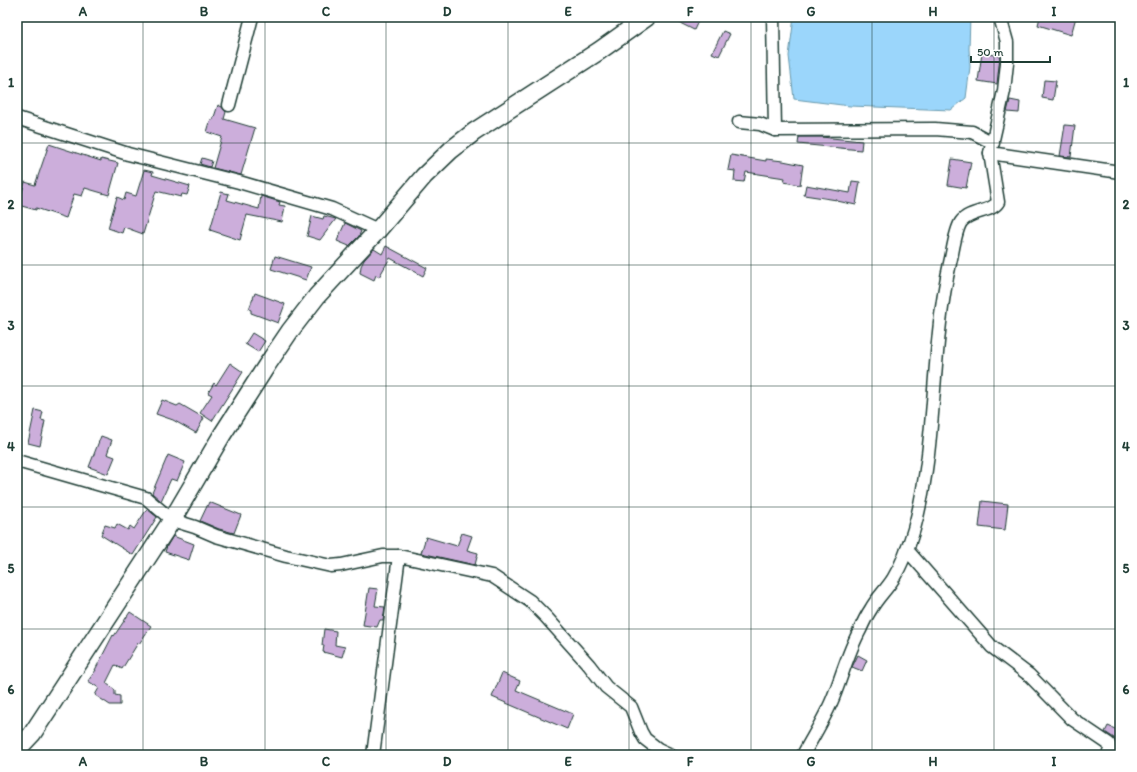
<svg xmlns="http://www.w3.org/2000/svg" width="1137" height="772" font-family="Itim,sans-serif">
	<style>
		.water { fill: #9bd6fb; stroke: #6999ab }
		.building { fill: #ccaedb; stroke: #1f3d34 }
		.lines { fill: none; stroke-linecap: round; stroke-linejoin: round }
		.street-casing { stroke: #1f3d34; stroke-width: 15 }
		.secondary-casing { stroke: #1f3d34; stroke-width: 20 }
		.street { stroke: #fff; stroke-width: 12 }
		.secondary { stroke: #fff; stroke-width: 17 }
		.grid { fill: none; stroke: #1f3d34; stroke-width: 1; stroke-opacity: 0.55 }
		.neatline { fill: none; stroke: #1f3d34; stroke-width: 1.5 }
		.grid-label { font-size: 13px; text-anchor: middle; font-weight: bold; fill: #1f3d34 }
	</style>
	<rect width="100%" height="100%" fill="#fff"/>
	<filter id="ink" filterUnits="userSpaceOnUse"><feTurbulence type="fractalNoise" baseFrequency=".025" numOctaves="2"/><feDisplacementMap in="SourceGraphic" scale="8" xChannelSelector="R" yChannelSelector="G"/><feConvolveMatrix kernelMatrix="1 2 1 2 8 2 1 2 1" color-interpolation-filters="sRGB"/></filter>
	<g filter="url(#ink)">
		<path class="water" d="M794 17H970L969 49 970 67 966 98 951 110 850 106 794 99 789 56Z"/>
		<g class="building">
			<path d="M668 17H700L694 30Z"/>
			<path d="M1040 17H1076L1071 35 1038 25Z"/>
			<path d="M723 31 730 34 719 56 712 53Z"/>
			<path d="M982 53 1000 56 997 84 978 81Z"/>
			<path d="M1044 80 1056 81 1053 100 1042 98Z"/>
			<path d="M1010 100 1020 102 1019 113 1007 112Z"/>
			<path d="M218 105 222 107 226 112 224 119 255 128 241 175 213 168 222 137 207 132 211 119 213 120Z"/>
			<path d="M1065 125 1075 126 1071 157 1060 156Z"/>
			<path d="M799 137H821L862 141 861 150 798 144Z"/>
			<path d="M49 144 101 161V159L118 163 109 195 85 188 82 196 74 194 66 218 36 208V210L18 205 25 182 35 185Z"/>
			<path d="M731 155 766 161V159L783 161 803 165 800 185 784 182 785 178 746 172 744 182 734 181 735 171 728 170Z"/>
			<path d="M202 158 212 161 210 167 200 164Z"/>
			<path d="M952 159 971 162 966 188 948 185Z"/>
			<path d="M144 170 153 172 152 175 190 186 187 195 182 194 181 197 156 191 143 234 124 227 122 233 108 228 117 197 124 200 126 193 136 196Z"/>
			<path d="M852 181 860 182 856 205 837 201V200L804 195 806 185 850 193Z"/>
			<path d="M221 192 229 194 227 200 259 209 261 196 280 202 279 205 285 206 282 222 247 215 240 240 210 230Z"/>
			<path d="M312 216 323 219 324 216 336 219 320 240 307 236Z"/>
			<path d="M345 223 361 231 359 236 349 246 337 241Z"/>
			<path d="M386 246 427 268 423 276 390 258 379 277 376 275 374 280 360 273 361 266 364 260 374 249 382 254Z"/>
			<path d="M275 256 311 267 306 280 271 269Z"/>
			<path d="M255 293 285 304 278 323 251 313V310L249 309Z"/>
			<path d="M252 333 265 341 258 352 245 344Z"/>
			<path d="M230 363 243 372 212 421 200 413 212 395 208 393 214 383 216 385Z"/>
			<path d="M162 400 177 406 180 404 204 418 196 433 173 420 156 414Z"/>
			<path d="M35 410 43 412 41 420 45 421 40 446 28 443Z"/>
			<path d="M101 436 112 440 107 454 115 457 108 474 89 467Z"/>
			<path d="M168 455 185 462 177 481 171 479 161 501 152 493Z"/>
			<path d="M982 501 1008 504 1005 530 979 527Z"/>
			<path d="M209 502 241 515 234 533 219 529 200 521Z"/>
			<path d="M147 509 157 517 133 555 101 535 105 525 115 528 117 524 128 530 130 526 134 529Z"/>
			<path d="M462 533 472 536 467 550 478 553 475 565 421 553 426 537 457 546Z"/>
			<path d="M173 536 194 544 189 560 165 552 167 546Z"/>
			<path d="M369 588 378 589 375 606 385 607 383 620H380L377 627 363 625Z"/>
			<path d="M130 612 151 626 139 644 138 643 122 669 115 665 106 683 115 690V695L120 696V705H110L95 695 99 688 88 681 96 670H95L113 635 114 636Z"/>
			<path d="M324 629 336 631 335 645 345 647 342 657 323 652 324 645H322Z"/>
			<path d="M858 655 867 660 862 671 852 667Z"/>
			<path d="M502 673 520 681 516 690 573 714 567 729 492 697Z"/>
			<path d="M1108 726 1120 731 1117 740 1105 732Z"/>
		</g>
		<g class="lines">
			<g class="street-casing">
				<g id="street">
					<path d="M773 17 775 130"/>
					<path d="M229 105 252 17"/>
					<path d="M17 118 128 154 239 182 332 209 378 230"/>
					<path d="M739 122 760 124 775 130 935 129 972 132 993 143"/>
					<path d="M990 153 1120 172"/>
					<path d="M17 461 146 498 172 520 195 527 216 536 286 556 331 566 341 565 383 556H399L492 576 530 601 546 617 589 665 606 687 631 707 641 732 645 739 658 749 671 755"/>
					<path d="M907 550 992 647 1029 675 1072 719 1109 744 1110 750 1108 755"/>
					<path d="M373 755 399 556"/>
					<path d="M803 755C813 736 825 718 833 698 842 676 848 652 860 630 863 623 867 615 871 609 877 598 886 590 893 579 902 564 909 546 914 529 938 442 930 350 950 263 953 251 955 231 961 222 970 210 991 213 998 202L990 153 1004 91 1007 63V42L1000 17"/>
				</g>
			</g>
			<g class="secondary-casing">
				<path id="secondary" d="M17 750 32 734 172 520 222 435 267 365 290 331 317 296 378 230 424 176 451 150 474 132 599 51 647 17"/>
			</g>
			<use href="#street" class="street"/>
			<use href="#secondary" class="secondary"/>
		</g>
	</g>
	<path class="grid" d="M143 17V755M265 17V755M386 17V755M508 17V755M629 17V755M751 17V755M872 17V755M994 17V755M17 143H1120M17 265H1120M17 386H1120M17 507H1120M17 629H1120"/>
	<rect width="1137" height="772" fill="none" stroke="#fff" stroke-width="44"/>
	<path d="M971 56v6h79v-6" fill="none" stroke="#1f3d34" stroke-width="2"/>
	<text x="977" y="56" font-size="12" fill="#1f3d34" stroke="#ffffff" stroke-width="3" paint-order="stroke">50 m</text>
	<rect x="22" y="22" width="1093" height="728" class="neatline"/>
	<g class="grid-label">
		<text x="83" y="16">A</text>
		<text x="204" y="16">B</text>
		<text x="326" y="16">C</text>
		<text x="447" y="16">D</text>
		<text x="568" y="16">E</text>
		<text x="690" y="16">F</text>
		<text x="811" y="16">G</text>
		<text x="933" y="16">H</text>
		<text x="1054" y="16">I</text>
		<text x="11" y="87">1</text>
		<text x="1126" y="87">1</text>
		<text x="11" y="209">2</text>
		<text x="1126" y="209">2</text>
		<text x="11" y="330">3</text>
		<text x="1126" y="330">3</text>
		<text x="11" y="451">4</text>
		<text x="1126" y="451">4</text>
		<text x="11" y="573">5</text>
		<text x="1126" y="573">5</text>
		<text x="11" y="694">6</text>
		<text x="1126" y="694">6</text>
		<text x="83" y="766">A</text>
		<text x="204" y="766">B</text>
		<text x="326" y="766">C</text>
		<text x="447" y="766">D</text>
		<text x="568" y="766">E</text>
		<text x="690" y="766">F</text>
		<text x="811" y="766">G</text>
		<text x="933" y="766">H</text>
		<text x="1054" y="766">I</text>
	</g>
</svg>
